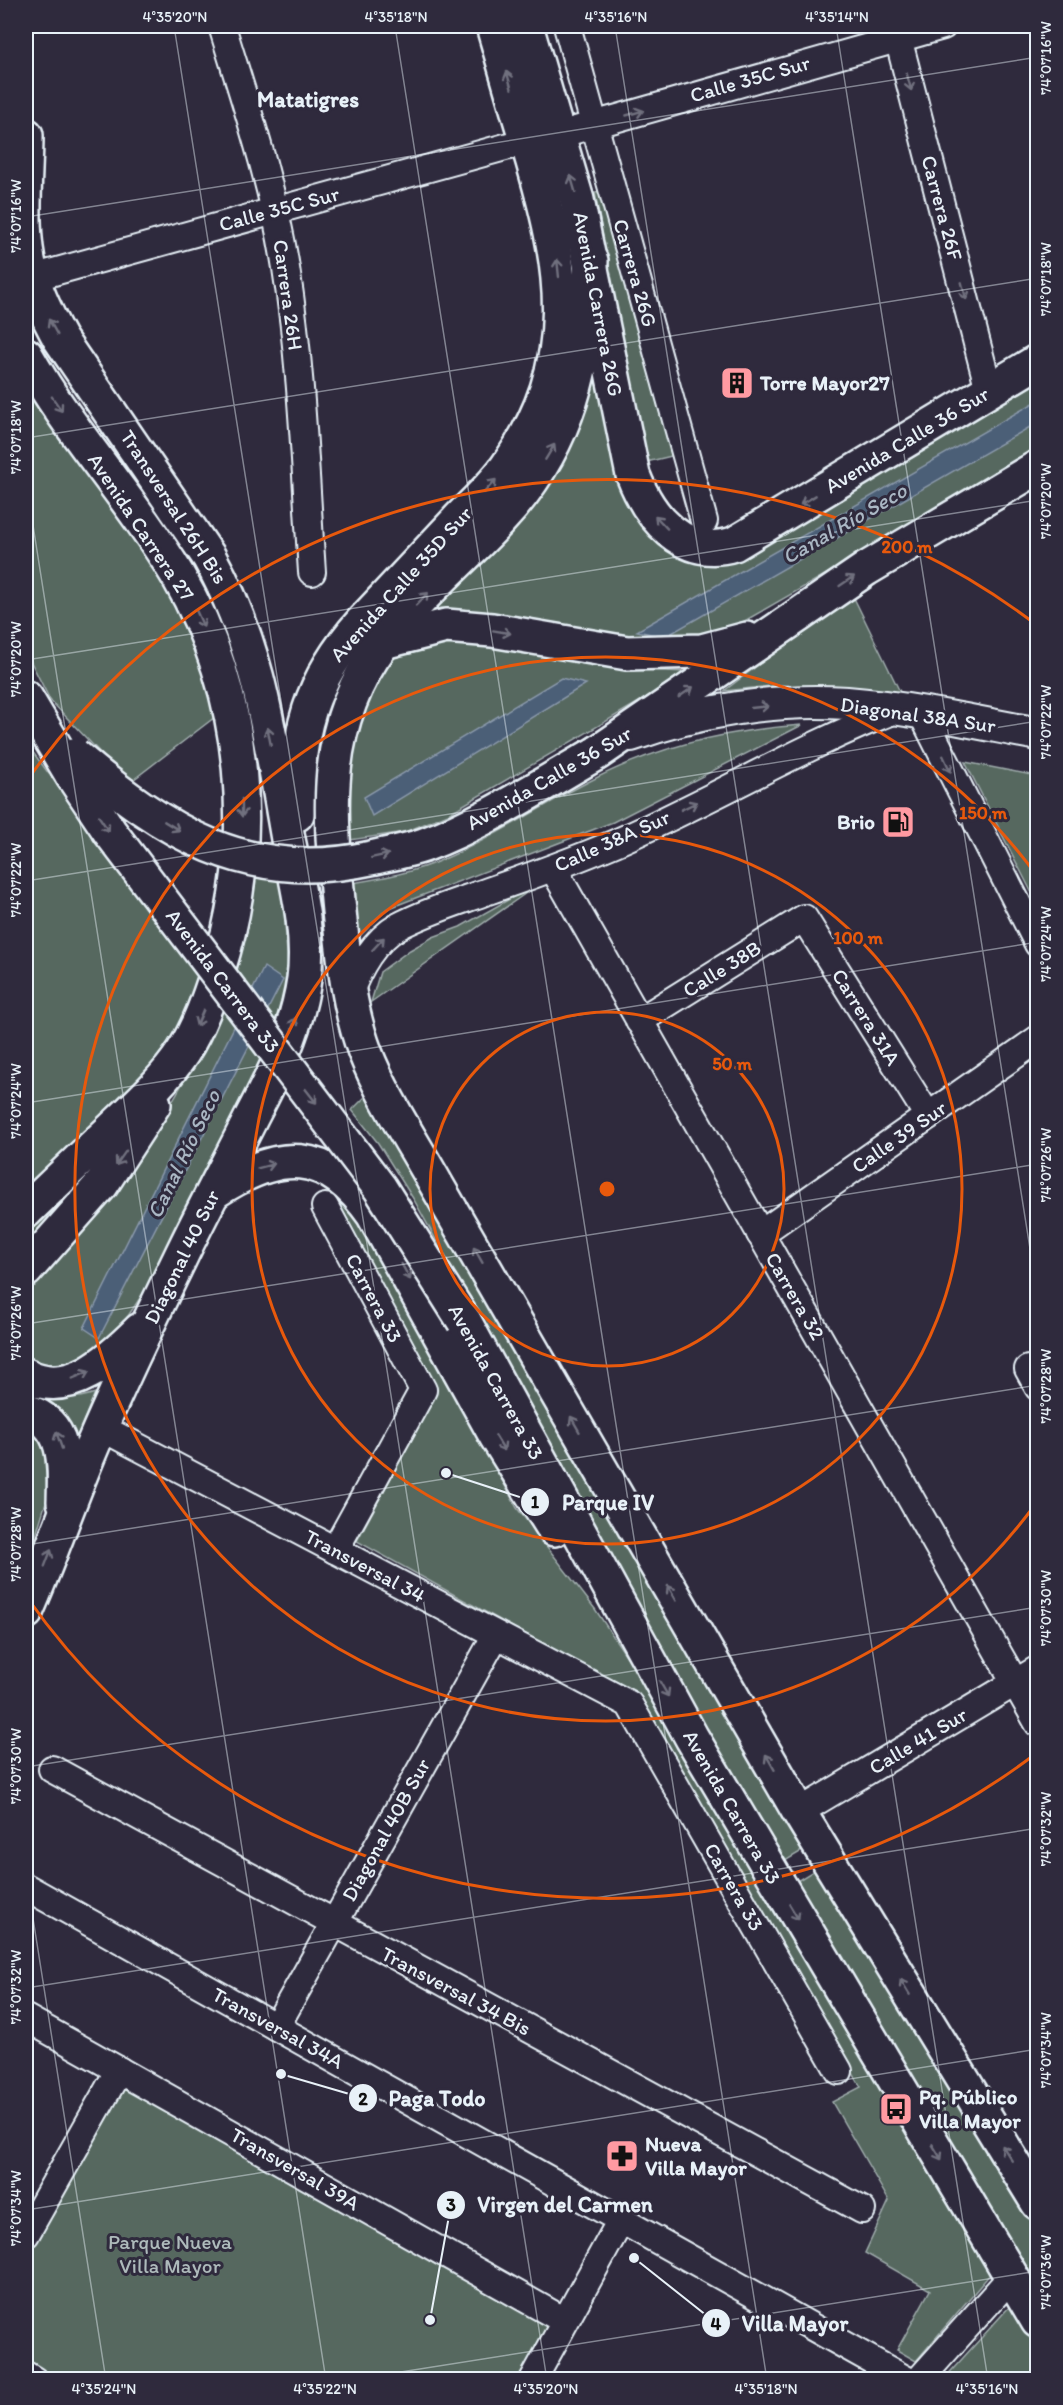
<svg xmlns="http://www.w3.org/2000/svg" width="1063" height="2405" font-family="Itim,sans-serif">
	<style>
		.green { fill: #56675f; stroke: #9facac; stroke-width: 1.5 }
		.water { fill: #4c5f77; stroke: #8a99ab; stroke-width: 1.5 }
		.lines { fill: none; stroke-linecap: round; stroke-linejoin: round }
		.minor-casing { stroke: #e8f1f8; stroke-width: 30 }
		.tertiary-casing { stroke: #e8f1f8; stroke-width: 36 }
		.secondary-casing { stroke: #e8f1f8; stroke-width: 38 }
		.minor { stroke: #2f2a3d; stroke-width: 26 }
		.tertiary { stroke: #2f2a3d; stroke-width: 32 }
		.secondary { stroke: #2f2a3d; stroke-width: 33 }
		.secondary-bridge-casing { stroke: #e8f1f8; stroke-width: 38; stroke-linecap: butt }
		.secondary-bridge { stroke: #2f2a3d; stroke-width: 33 }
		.oneway { stroke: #70707e }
		.ticks { fill: none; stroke: #e8f1f8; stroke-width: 1.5; stroke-opacity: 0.45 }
		.ring { fill: none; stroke: #e8590c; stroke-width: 3 }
		.labels { text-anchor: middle; stroke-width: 6; stroke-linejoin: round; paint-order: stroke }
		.street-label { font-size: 21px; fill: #e8f1f8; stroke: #2f2a3d }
		.poi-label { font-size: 21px; font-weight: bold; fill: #e8f1f8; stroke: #2f2a3d; text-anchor: start }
		.park-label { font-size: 21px; fill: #aebabb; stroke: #2f2a3d }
		.neighbourhood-label { font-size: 22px; font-weight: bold; fill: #e8f1f8; stroke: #2f2a3d }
		.water-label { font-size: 22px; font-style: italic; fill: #aab7c4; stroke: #2f2a3d }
		.centre { fill: #e8590c; stroke: #2f2a3d; stroke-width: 3 }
		.ring-label { font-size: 18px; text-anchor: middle; font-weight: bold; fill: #e8590c; stroke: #2f2a3d; stroke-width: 6; stroke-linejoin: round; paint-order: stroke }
		.leader { fill: none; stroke: #e8f1f8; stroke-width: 2 }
		.callout-dot { fill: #e8f1f8; stroke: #2f2a3d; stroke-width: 2 }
		.mark-label { font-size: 18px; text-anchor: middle; font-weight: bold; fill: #111 }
		.callout-label { font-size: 22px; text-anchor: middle; font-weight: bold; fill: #e8f1f8; stroke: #2f2a3d; stroke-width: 6; stroke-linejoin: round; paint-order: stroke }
		.neatline { fill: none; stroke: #e8f1f8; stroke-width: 2 }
		.ticks-label { font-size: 15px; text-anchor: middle; fill: #e8f1f8 }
	</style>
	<rect width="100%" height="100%" fill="#2f2a3d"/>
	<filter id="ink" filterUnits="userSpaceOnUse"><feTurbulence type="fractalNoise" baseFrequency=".0167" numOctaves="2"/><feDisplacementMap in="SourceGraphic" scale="12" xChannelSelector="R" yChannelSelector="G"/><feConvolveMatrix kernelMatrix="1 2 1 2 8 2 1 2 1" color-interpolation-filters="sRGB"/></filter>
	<g filter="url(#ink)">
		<g class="green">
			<path d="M605 190 680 454 642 463 595 192Z"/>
			<path d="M597 362 628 503 651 533 682 555 1037 379V453L741 623 697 638H620L517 618 431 608 559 468 586 408Z"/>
			<path d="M26 391 105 495 160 575 200 662 215 717 129 783 50 700 26 652Z"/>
			<path d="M852 594 903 698 836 688 780 685 724 691Z"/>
			<path d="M463 636 635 670 690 672 448 814 405 832 350 840 342 795 348 741 371 693 390 660 412 644Z"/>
			<path d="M802 725 613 822 387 909 359 937 352 883C383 878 415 872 444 859 496 837 542 805 592 780 658 746 729 730 802 725Z"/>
			<path d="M26 743 203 981 190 1012 152 1071 26 1186Z"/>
			<path d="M965 762 1037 776V903Z"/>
			<path d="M250 874 282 877 288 969 285 1002 255 1076 144 1292 120 1328 95 1355 67 1369 26 1366V1286C96 1203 175 1123 212 1019 228 972 238 921 250 874Z"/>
			<path d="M549 877 371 1002 380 972 410 950 433 937 460 927Z"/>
			<path d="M367 1095 382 1126 807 1848 780 1864 414 1200 378 1143 352 1110Z"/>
			<path d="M103 1165 26 1248V1225Z"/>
			<path d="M333 1203 357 1209 517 1508 595 1609 661 1708 992 2272 916 2361 897 2350 930 2290 865 2253 889 2201 832 2102 861 2087 634 1694 357 1541 437 1392Z"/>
			<path d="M26 1391C51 1397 70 1402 95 1393L75 1441 26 1397Z"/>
			<path d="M26 1422 46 1432 50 1489 26 1567Z"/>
			<path d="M818 1868 1037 2226V2298L792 1884Z"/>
			<path d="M120 2081 551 2320 518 2379 59 2380 26 2361V2255Z"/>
			<path d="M1011 2305 1037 2350V2379L943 2380Z"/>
		</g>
		<g class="water">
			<path d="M1037 401V423L665 637 637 631Z"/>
			<path d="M561 678 586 684 372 816 364 797Z"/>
			<path d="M264 967 283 980 99 1338 84 1328Z"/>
		</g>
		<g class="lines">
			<g class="minor-casing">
				<g id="minor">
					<path d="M222 26C246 105 273 185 286 268 302 368 305 470 312 572"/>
					<path d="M567 26 704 521"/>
					<path d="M895 26 989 390"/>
					<path d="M558 135 943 26"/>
					<path d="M32 278 527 141"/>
					<path d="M921 712 1038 944"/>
					<path d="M553 868 1038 1723"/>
					<path d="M349 994C359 968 373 941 399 926 427 911 458 902 488 891 531 876 573 861 615 843 711 801 800 747 898 709"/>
					<path d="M639 1021 804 918 928 1116"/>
					<path d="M325 1207 423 1390 335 1550"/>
					<path d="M760 1234 1038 1039"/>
					<path d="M1028 1369 1038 1387"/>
					<path d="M102 1428 629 1704 839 2071"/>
					<path d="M52 1769 862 2210"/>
					<path d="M799 1812 1038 1669"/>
					<path d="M26 1887 907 2380"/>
					<path d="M26 2018 565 2321"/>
					<path d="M276 2027 496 1635"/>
					<path d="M26 2234 119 2070"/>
					<path d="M26 2375 34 2380"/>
					<path d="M533 2380 621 2220"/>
					<path d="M919 2380 1011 2277"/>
				</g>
			</g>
			<g class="tertiary-casing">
				<path id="tertiary" d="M631 735C698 711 776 698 847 703 911 708 974 722 1038 734"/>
			</g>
			<g class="secondary-casing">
				<g id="secondary">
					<path d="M526 26 577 200 633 475C649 517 684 560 734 544L1038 361"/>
					<path d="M26 135C26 181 18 235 33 279 39 300 49 319 60 339L209 557C260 648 270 738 288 839 297 884 310 933 304 979 297 1029 275 1072 252 1116 228 1164 203 1210 180 1258 148 1324 115 1391 87 1459 66 1510 48 1562 26 1612"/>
					<path d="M591 261C588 362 570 446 499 521 461 562 415 599 382 644 320 727 330 814 339 911 344 959 348 1007 365 1052 383 1098 412 1141 436 1184L799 1812 1038 2203"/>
					<path d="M26 355C70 433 132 499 178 576 247 695 259 840 218 970 209 998 199 1027 183 1052 164 1081 137 1105 112 1129 83 1156 54 1184 26 1211"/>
					<path d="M383 642 446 626 492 630 627 653 702 651 747 639"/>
					<path d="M26 698 72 775"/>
					<path d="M597 753 866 569 1038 467"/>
					<path d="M297 814C296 734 309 681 363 621 394 588 425 555 456 522 473 504 492 487 506 468 583 360 564 266 529 148 516 107 505 66 493 26"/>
					<path d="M214 1192C279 1149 326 1147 373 1214L496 1436 554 1529"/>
					<path d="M26 1270 102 1184 154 1104"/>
					<path d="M464 1321 692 1738 1038 2321"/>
					<path d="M26 1375C69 1399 111 1359 140 1330"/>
					<path d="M26 1411C68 1423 65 1466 64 1502"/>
				</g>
			</g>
			<use href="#minor" class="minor"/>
			<use href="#tertiary" class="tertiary"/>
			<use href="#secondary" class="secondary"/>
			<g class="secondary-bridge-casing">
				<g id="secondary-bridge">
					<path d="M74 755C164 832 248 885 371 858 388 854 407 851 424 845 485 822 541 785 597 753"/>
					<path d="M72 775 110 832 380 1188 464 1321"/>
				</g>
			</g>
			<use href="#secondary-bridge" class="secondary-bridge"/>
		</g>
		<defs><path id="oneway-shaft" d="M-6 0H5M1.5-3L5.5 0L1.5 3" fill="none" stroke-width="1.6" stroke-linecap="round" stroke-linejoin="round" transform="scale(1.5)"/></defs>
		<g class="oneway">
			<use href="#oneway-shaft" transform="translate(509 80) rotate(-106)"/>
			<use href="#oneway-shaft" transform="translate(909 82) rotate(75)"/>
			<use href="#oneway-shaft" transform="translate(635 113) rotate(-16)"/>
			<use href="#oneway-shaft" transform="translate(573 184) rotate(-106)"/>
			<use href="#oneway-shaft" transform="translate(558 268) rotate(-96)"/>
			<use href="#oneway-shaft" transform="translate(964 291) rotate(75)"/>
			<use href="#oneway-shaft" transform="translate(53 327) rotate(-119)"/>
			<use href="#oneway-shaft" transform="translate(57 404) rotate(55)"/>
			<use href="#oneway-shaft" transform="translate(550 452) rotate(-59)"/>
			<use href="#oneway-shaft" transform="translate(490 486) rotate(-48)"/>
			<use href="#oneway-shaft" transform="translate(808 500) rotate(149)"/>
			<use href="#oneway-shaft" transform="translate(661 522) rotate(-133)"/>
			<use href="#oneway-shaft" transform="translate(847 581) rotate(-34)"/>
			<use href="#oneway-shaft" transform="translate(422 599) rotate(-46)"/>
			<use href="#oneway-shaft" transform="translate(200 619) rotate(66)"/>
			<use href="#oneway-shaft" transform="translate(502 632) rotate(10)"/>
			<use href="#oneway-shaft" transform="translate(686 692) rotate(-35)"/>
			<use href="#oneway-shaft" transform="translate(760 707) rotate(-6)"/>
			<use href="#oneway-shaft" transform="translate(269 736) rotate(-101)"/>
			<use href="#oneway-shaft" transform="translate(947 764) rotate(65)"/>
			<use href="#oneway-shaft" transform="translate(689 806) rotate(-26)"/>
			<use href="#oneway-shaft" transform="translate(242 808) rotate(89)"/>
			<use href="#oneway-shaft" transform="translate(104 824) rotate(56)"/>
			<use href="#oneway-shaft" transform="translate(172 826) rotate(31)"/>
			<use href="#oneway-shaft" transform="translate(380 856) rotate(-12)"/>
			<use href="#oneway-shaft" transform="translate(378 944) rotate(-47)"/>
			<use href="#oneway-shaft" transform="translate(200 1018) rotate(113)"/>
			<use href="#oneway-shaft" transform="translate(293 1026) rotate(-73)"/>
			<use href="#oneway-shaft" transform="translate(311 1096) rotate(52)"/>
			<use href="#oneway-shaft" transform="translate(121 1158) rotate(125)"/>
			<use href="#oneway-shaft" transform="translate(266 1166) rotate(-15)"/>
			<use href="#oneway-shaft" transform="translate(478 1255) rotate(-120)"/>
			<use href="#oneway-shaft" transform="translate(406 1272) rotate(61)"/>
			<use href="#oneway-shaft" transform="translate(81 1375) rotate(-23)"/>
			<use href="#oneway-shaft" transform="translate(575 1424) rotate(-120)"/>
			<use href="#oneway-shaft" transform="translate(59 1440) rotate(-109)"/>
			<use href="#oneway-shaft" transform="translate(500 1443) rotate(59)"/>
			<use href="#oneway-shaft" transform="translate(48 1558) rotate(-69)"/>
			<use href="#oneway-shaft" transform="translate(672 1593) rotate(-120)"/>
			<use href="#oneway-shaft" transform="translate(664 1689) rotate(60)"/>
			<use href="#oneway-shaft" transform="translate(770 1762) rotate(-120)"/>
			<use href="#oneway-shaft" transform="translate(794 1912) rotate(59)"/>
			<use href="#oneway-shaft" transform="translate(905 1987) rotate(-121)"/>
			<use href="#oneway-shaft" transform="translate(937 2152) rotate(59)"/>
			<use href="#oneway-shaft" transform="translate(1007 2153) rotate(-122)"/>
		</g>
	</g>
	<path class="ticks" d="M174 26 547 2380M395 26 767 2380M615 26 988 2380M836 26 1038 1299M26 217 1038 57M26 438 1038 278M26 481 326 2380M26 660 1038 500M26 881 1038 721M26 1103 1038 942M26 1324 1038 1164M26 1545 1038 1385M26 1767 1038 1607M26 1874 106 2380M26 1988 1038 1828M26 2210 1038 2049M350 2380 1038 2271"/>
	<g class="ring">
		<circle cx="607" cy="1189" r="177"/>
		<circle cx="607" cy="1189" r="355"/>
		<path d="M1037 1502A532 532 0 1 1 1037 876"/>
		<path d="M1034 1755A709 709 0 0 1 26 1596M26 782A709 709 0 0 1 1034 623"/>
	</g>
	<defs>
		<g id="building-square" transform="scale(1.725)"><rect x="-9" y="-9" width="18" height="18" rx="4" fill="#ff9aa2" stroke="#2f2a3d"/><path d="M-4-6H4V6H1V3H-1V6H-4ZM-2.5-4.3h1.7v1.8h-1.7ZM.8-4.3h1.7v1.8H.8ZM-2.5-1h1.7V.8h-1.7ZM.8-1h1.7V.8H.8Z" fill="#111"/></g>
		<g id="fuel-square" transform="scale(1.725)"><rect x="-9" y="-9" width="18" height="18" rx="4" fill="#ff9aa2" stroke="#2f2a3d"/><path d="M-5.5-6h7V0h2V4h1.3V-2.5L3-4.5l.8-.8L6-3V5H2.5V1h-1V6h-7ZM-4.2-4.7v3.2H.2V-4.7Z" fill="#111"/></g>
		<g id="bus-square" transform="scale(1.725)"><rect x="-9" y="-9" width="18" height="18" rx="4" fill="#ff9aa2" stroke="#2f2a3d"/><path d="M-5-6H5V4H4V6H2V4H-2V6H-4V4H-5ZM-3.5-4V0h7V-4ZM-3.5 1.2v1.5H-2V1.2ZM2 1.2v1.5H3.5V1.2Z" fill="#111"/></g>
		<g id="pharmacy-square" transform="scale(1.725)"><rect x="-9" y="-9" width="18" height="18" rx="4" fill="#ff9aa2" stroke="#2f2a3d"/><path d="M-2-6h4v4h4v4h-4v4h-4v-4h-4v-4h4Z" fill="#111"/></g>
	</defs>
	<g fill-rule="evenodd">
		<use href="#building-square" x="737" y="383"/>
		<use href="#fuel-square" x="898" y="822"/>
		<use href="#bus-square" x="896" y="2109"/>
		<use href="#pharmacy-square" x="622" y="2156"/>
	</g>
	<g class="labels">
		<g class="street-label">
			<text transform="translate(750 79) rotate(-16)" y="7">Calle 35C Sur</text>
			<text transform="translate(942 208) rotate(75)" y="7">Carrera 26F</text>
			<text transform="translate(279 209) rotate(-15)" y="7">Calle 35C Sur</text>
			<text transform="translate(635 273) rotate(74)" y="7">Carrera 26G</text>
			<text transform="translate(288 295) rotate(82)" y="7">Carrera 26H</text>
			<text transform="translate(598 304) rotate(79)" y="7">Avenida Carrera 26G</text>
			<text transform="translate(907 440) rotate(-31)" y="7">Avenida Calle 36 Sur</text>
			<text transform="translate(174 507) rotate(57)" y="7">Transversal 26H Bis</text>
			<text transform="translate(141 527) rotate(56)" y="7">Avenida Carrera 27</text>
			<text transform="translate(401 584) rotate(-48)" y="7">Avenida Calle 35D Sur</text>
			<text transform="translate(918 715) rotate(8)" y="7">Diagonal 38A Sur</text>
			<text transform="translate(549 778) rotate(-30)" y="7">Avenida Calle 36 Sur</text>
			<text transform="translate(612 841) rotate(-24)" y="7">Calle 38A Sur</text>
			<text transform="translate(722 969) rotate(-32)" y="7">Calle 38B</text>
			<text transform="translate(223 981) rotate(53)" y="7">Avenida Carrera 33</text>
			<text transform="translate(866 1017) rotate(58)" y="7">Carrera 31A</text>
			<text transform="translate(899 1137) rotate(-35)" y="7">Calle 39 Sur</text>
			<text transform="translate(182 1257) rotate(-64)" y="7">Diagonal 40 Sur</text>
			<text transform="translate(795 1296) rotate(60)" y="7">Carrera 32</text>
			<text transform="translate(374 1298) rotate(62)" y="7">Carrera 33</text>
			<text transform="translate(496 1382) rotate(61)" y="7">Avenida Carrera 33</text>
			<text transform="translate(365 1566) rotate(28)" y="7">Transversal 34</text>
			<text transform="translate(918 1741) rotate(-31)" y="7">Calle 41 Sur</text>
			<text transform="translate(732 1807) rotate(60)" y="7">Avenida Carrera 33</text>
			<text transform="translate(386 1830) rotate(-61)" y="7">Diagonal 40B Sur</text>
			<text transform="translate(734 1887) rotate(60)" y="7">Carrera 33</text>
			<text transform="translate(456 1991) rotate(28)" y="7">Transversal 34 Bis</text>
			<text transform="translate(278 2028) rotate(29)" y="7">Transversal 34A</text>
			<text transform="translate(295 2169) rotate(30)" y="7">Transversal 39A</text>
		</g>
		<g class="poi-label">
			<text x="760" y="390">Torre Mayor27</text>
			<text x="875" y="829" text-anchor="end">Brio</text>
			<text x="919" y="2104">Pq. Público<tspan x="919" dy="24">Villa Mayor</tspan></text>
			<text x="645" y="2151">Nueva<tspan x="645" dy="24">Villa Mayor</tspan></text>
		</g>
		<g class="park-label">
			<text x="170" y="2249">Parque Nueva<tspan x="170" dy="24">Villa Mayor</tspan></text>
		</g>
		<g class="neighbourhood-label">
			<text x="308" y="107">Matatigres</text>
		</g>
		<g class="water-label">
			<text transform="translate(844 523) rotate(-30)" y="8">Canal Río Seco</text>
			<text transform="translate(183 1154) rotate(-64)" y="8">Canal Río Seco</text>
		</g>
	</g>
	<circle cx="607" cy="1189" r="9" class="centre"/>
	<g class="ring-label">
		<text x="907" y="553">200 m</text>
		<text x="983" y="819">150 m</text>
		<text x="858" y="944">100 m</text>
		<text x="732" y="1070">50 m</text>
	</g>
	<path class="leader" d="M446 1473L535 1502M281 2074L363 2098M430 2320L451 2205M634 2258L716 2323"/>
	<g class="callout-dot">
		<circle cx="446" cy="1473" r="6"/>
		<circle cx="281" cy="2074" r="6"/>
		<circle cx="430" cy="2320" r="6"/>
		<circle cx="634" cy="2258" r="6"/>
		<circle cx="535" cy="1502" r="15"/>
		<circle cx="363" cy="2098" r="15"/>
		<circle cx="451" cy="2205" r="15"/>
		<circle cx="716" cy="2323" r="15"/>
	</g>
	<g class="mark-label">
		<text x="535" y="1508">1</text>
		<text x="363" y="2105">2</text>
		<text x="451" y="2211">3</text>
		<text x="716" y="2330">4</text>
	</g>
	<g class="callout-label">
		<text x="608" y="1510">Parque IV</text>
		<text x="437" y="2106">Paga Todo</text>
		<text x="565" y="2212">Virgen del Carmen</text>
		<text x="795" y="2331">Villa Mayor</text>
	</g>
	<rect width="1063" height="2405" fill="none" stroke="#2f2a3d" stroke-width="66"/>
	<rect x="33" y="33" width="997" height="2339" class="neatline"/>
	<g class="ticks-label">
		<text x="175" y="22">4°35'20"N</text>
		<text x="396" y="22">4°35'18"N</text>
		<text x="616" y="22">4°35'16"N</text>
		<text x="837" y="22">4°35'14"N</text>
		<text transform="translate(1046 58) rotate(-90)" y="5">74°07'16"W</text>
		<text transform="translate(16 216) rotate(-90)" y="5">74°07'16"W</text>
		<text transform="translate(1046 279) rotate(-90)" y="5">74°07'18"W</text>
		<text transform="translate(16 437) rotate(-90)" y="5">74°07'18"W</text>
		<text transform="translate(1046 501) rotate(-90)" y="5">74°07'20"W</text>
		<text transform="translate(16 659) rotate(-90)" y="5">74°07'20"W</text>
		<text transform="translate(1046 722) rotate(-90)" y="5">74°07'22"W</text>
		<text transform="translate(16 880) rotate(-90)" y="5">74°07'22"W</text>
		<text transform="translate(1046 944) rotate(-90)" y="5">74°07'24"W</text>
		<text transform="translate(16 1101) rotate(-90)" y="5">74°07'24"W</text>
		<text transform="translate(1046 1165) rotate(-90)" y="5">74°07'26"W</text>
		<text transform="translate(16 1323) rotate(-90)" y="5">74°07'26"W</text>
		<text transform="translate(1046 1386) rotate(-90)" y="5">74°07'28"W</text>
		<text transform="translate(16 1544) rotate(-90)" y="5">74°07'28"W</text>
		<text transform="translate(1046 1608) rotate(-90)" y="5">74°07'30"W</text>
		<text transform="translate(16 1766) rotate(-90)" y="5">74°07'30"W</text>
		<text transform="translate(1046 1829) rotate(-90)" y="5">74°07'32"W</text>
		<text transform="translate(16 1987) rotate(-90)" y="5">74°07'32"W</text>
		<text transform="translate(1046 2050) rotate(-90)" y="5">74°07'34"W</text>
		<text transform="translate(16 2208) rotate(-90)" y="5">74°07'34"W</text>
		<text transform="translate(1046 2272) rotate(-90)" y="5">74°07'36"W</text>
		<text x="104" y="2394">4°35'24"N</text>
		<text x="325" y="2394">4°35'22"N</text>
		<text x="546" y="2394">4°35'20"N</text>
		<text x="766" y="2394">4°35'18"N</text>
		<text x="987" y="2394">4°35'16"N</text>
	</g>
</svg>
